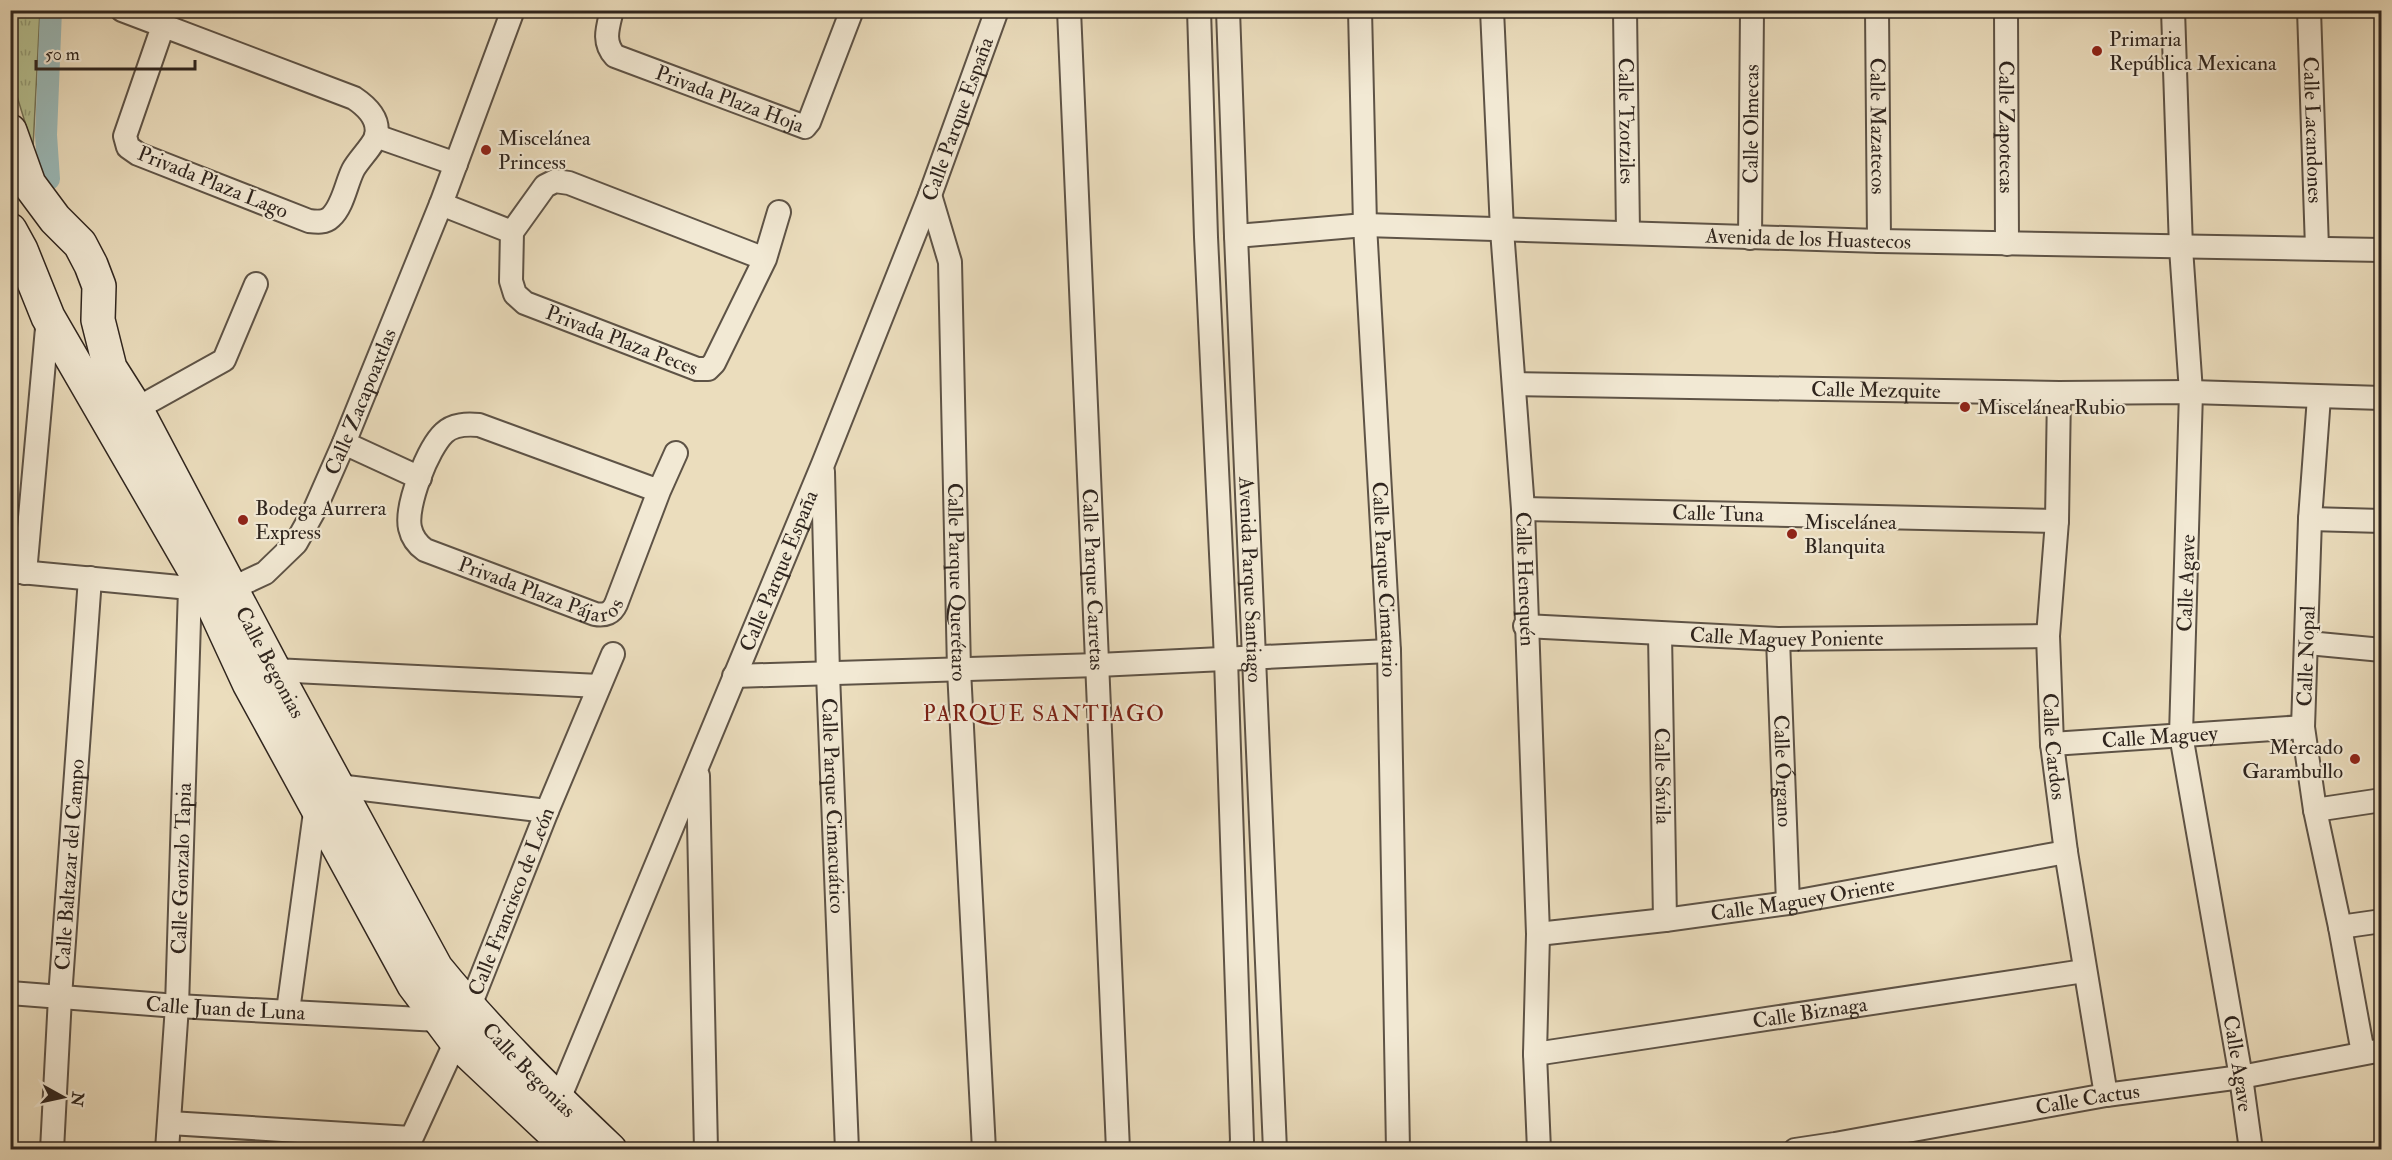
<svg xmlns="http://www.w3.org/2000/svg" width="2392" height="1160" font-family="'IM FELL Double Pica',serif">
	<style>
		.park { fill: url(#park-tufts); stroke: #727358; stroke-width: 1.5 }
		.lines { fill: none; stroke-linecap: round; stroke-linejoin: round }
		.canal { stroke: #9bbab9; stroke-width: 22 }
		.street-casing { stroke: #5e5346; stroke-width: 26 }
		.secondary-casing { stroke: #2f251e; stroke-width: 36 }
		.street { stroke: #f2e9d4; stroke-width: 22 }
		.secondary { stroke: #f2e9d4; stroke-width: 33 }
		.poi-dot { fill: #8f2418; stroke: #f2e9d4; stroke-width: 2 }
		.labels { text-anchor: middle; stroke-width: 4.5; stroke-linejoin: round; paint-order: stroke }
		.poi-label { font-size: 21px; fill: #2f251e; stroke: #f2e9d4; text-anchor: start }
		.street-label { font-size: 21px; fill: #2f251e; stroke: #f2e9d4 }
		.neighbourhood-label { font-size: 22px; letter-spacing: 1.5px; fill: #7a1f14; stroke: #f2e9d4 }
	</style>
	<defs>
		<pattern id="park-tufts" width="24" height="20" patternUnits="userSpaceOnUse" patternTransform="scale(1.5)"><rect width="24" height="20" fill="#b6c192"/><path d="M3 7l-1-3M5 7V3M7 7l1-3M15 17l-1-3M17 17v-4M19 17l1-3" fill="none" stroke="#949d77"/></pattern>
	</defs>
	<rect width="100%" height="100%" fill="#ebddbd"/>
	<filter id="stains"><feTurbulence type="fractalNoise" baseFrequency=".00333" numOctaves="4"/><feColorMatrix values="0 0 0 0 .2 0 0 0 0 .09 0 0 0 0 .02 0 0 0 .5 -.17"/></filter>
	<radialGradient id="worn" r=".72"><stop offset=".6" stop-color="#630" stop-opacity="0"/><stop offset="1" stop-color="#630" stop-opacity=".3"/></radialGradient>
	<path class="park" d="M10 11H40L33 148 11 77Z"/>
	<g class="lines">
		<path class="canal" d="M49 179 46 135 51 10"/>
		<g class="street-casing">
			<g id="street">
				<path d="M122 10 354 98C366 106 380 119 376 136 374 145 358 160 353 170 346 184 343 206 331 217 325 223 317 222 309 221L138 154 128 147 125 136 163 26"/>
				<path id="s1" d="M612 10C608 27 602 42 615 56L805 127 809 122 852 10"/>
				<path id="s2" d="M1069 10 1118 1150"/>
				<path d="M1199 10 1206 237 1226 659 1242 1141 1240 1150"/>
				<path id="s3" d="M1228 10 1236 236 1275 1150"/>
				<path id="s4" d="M1360 10 1365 225 1389 651 1398 1150"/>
				<path id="s5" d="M1492 10 1502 230 1523 509 1538 934 1535 1054 1539 1150"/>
				<path id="s6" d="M1625 10 1628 232"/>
				<path id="s7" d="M1877 10 1879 241"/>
				<path id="s8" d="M2006 10 2007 244"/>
				<path id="s9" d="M2173 10 2181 248 2191 392 2181 735 2241 1077 2251 1150"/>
				<path id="s10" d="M2309 10 2317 248"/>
				<path d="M376 136 456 164"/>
				<path id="s11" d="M930 195 950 262 959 670 984 1150"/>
				<path d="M441 204 512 232"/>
				<path id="s12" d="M1236 236 1365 225 1879 241 2382 250"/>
				<path id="s13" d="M1750 238 1752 10"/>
				<path id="s14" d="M765 259 569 183 555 181 545 186 512 232 511 281 515 294 525 303 697 369H708L714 363 765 259 779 212"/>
				<path id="s15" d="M1514 384 2059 393 2191 392 2382 398"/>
				<path id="s16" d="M2059 393 2057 521 2048 636 2052 744 2066 852 2106 1095"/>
				<path d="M2319 397 2310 519 2303 727 2315 810 2340 927 2363 1053"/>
				<path d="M136 409 224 360 256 284"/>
				<path d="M344 443 420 478"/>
				<path id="s17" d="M823 472 828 674 847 1150"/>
				<path id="s18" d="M659 491 479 425C467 424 453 424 444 433 428 448 405 506 410 528 412 537 418 545 425 550L595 614C605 616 612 613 616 604L659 491 676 453"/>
				<path id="s19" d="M1523 509 2057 521"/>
				<path d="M2310 519 2382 521"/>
				<path id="s20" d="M10 571 190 588 231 589 265 573 296 543 315 509 344 443 441 204 513 10"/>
				<path d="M25 573 48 317"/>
				<path id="s21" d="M1525 626 1778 639 2048 636"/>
				<path id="s22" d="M1660 634 1665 920"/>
				<path id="s23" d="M1778 639 1788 903"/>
				<path d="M2308 643 2382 650"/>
				<path d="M264 676 274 670 599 686"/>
				<path d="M734 676 1098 665 1389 651"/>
				<path id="s24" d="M2052 744 2303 727"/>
				<path d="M698 776 706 1150"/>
				<path d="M2315 810 2382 800"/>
				<path d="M2340 927 2382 921"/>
				<path id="s25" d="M1538 934 1665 920 1788 903 2066 852"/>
				<path id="s26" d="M10 993 177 1006 439 1020"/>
				<path d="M288 1011 316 805 338 786 547 811"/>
				<path id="s27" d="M1535 1054 2084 971"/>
				<path id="s28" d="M554 1111 823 464 930 195 997 10"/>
				<path d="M170 1123 411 1138"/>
				<path id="s29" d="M52 1150 60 997 90 578"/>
				<path id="s30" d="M167 1150 177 1006 190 588"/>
				<path id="s31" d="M406 1150 456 1041 547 811 613 654"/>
				<path id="s32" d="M1795 1150 1835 1144 2106 1095 2241 1077 2382 1050"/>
			</g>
		</g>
		<g class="secondary-casing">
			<g id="secondary">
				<path id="s33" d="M10 131 29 184 55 219 80 244 91 265 99 286 98 320 110 368 136 409 274 670 436 968C489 1033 549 1092 610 1150"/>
				<path d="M10 230 21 250 48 317 206 590 249 683 414 985 456 1041 572 1150"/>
			</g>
		</g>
		<use href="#street" class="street"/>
		<use href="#secondary" class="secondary"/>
	</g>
	<g class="poi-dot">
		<circle cx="2097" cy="51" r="6"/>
		<circle cx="486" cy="150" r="6"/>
		<circle cx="1965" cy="407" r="6"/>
		<circle cx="243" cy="520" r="6"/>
		<circle cx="1792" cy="534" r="6"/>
		<circle cx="2355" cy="759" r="6"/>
	</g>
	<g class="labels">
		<g class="poi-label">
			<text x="2109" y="46">Primaria<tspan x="2109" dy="24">República Mexicana</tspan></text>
			<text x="498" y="145">Miscelánea<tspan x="498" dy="24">Princess</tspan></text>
			<text x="1977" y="414">Miscelánea Rubio</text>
			<text x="255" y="515">Bodega Aurrera<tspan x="255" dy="24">Express</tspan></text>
			<text x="1804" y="529">Miscelánea<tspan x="1804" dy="24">Blanquita</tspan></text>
			<text x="2343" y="754" text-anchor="end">Mercado<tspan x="2343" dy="24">Garambullo</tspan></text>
		</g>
		<g class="street-label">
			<text dy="7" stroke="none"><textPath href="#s1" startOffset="171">Privada Plaza Hoja</textPath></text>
			<text dy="7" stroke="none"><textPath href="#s28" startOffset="1071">Calle Parque España</textPath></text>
			<text dy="7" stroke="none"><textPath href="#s6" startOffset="111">Calle Tzotziles</textPath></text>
			<text dy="7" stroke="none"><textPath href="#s13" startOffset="114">Calle Olmecas</textPath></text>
			<text dy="7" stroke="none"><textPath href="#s7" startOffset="116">Calle Mazatecos</textPath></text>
			<text dy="7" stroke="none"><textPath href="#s8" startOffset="117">Calle Zapotecas</textPath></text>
			<text dy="7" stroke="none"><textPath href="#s10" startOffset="120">Calle Lacandones</textPath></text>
			<text transform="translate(213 182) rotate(22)" y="7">Privada Plaza Lago</text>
			<text dy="7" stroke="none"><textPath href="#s12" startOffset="573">Avenida de los Huastecos</textPath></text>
			<text dy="7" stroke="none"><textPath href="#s14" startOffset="472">Privada Plaza Peces</textPath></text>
			<text dy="7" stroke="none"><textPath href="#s15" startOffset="362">Calle Mezquite</textPath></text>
			<text dy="7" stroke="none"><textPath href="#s20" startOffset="458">Calle Zacapoaxtlas</textPath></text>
			<text dy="7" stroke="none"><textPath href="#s19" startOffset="195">Calle Tuna</textPath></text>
			<text dy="7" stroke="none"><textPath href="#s28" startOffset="585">Calle Parque España</textPath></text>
			<text dy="7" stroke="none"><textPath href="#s18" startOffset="483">Privada Plaza Pájaros</textPath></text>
			<text dy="7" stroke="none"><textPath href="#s2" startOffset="570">Calle Parque Carretas</textPath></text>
			<text dy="7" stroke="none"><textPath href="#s3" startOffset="570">Avenida Parque Santiago</textPath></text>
			<text dy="7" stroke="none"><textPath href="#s4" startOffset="570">Calle Parque Cimatario</textPath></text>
			<text dy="7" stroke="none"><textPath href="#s5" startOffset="570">Calle Henequén</textPath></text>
			<text dy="7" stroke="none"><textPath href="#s11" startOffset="390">Calle Parque Querétaro</textPath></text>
			<text transform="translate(2186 583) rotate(-88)" y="7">Calle Agave</text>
			<text dy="7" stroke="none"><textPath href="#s21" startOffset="262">Calle Maguey Poniente</textPath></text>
			<text transform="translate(2306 656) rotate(-88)" y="7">Calle Nopal</text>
			<text dy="7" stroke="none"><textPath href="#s33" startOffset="600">Calle Begonias</textPath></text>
			<text dy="7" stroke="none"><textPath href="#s24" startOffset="108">Calle Maguey</textPath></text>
			<text dy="7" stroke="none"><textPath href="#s16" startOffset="354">Calle Cardos</textPath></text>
			<text dy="7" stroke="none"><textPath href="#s23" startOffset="132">Calle Órgano</textPath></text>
			<text dy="7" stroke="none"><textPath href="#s22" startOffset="142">Calle Sávila</textPath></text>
			<text dy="7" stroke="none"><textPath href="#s17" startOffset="334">Calle Parque Cimacuático</textPath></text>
			<text dy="7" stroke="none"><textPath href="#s29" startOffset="286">Calle Baltazar del Campo</textPath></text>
			<text dy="7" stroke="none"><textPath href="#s30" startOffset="282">Calle Gonzalo Tapia</textPath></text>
			<text dy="7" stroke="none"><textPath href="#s25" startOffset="267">Calle Maguey Oriente</textPath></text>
			<text dy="7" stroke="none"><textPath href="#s31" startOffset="270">Calle Francisco de León</textPath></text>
			<text dy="7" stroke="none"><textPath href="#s26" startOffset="216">Calle Juan de Luna</textPath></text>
			<text dy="7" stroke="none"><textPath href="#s27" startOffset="278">Calle Biznaga</textPath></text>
			<text dy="7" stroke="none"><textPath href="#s9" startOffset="1059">Calle Agave</textPath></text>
			<text dy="7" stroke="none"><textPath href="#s33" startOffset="1086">Calle Begonias</textPath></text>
			<text dy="7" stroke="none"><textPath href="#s32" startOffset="297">Calle Cactus</textPath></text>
		</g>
		<g class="neighbourhood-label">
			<text x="1044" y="721">PARQUE SANTIAGO</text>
		</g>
	</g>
	<rect width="2392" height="1160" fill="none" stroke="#ebddbd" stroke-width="36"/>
	<rect x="12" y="12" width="2368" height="1136" fill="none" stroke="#2f251e" stroke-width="3"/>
	<rect x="18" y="18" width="2356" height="1124" fill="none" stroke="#2f251e" stroke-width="1.5"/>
	<g transform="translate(63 1097) rotate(98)" stroke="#f2e9d4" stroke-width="4.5" paint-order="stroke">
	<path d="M0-4.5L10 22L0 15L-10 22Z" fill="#2f251e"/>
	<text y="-9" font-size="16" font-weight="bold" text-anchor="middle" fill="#2f251e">N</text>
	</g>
	<path d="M36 60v9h159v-9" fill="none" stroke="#2f251e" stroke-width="3"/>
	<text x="45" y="60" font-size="18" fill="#2f251e" stroke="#f2e9d4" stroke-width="4.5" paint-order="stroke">50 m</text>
	<rect width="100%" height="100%" filter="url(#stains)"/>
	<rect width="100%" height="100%" fill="url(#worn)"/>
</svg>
